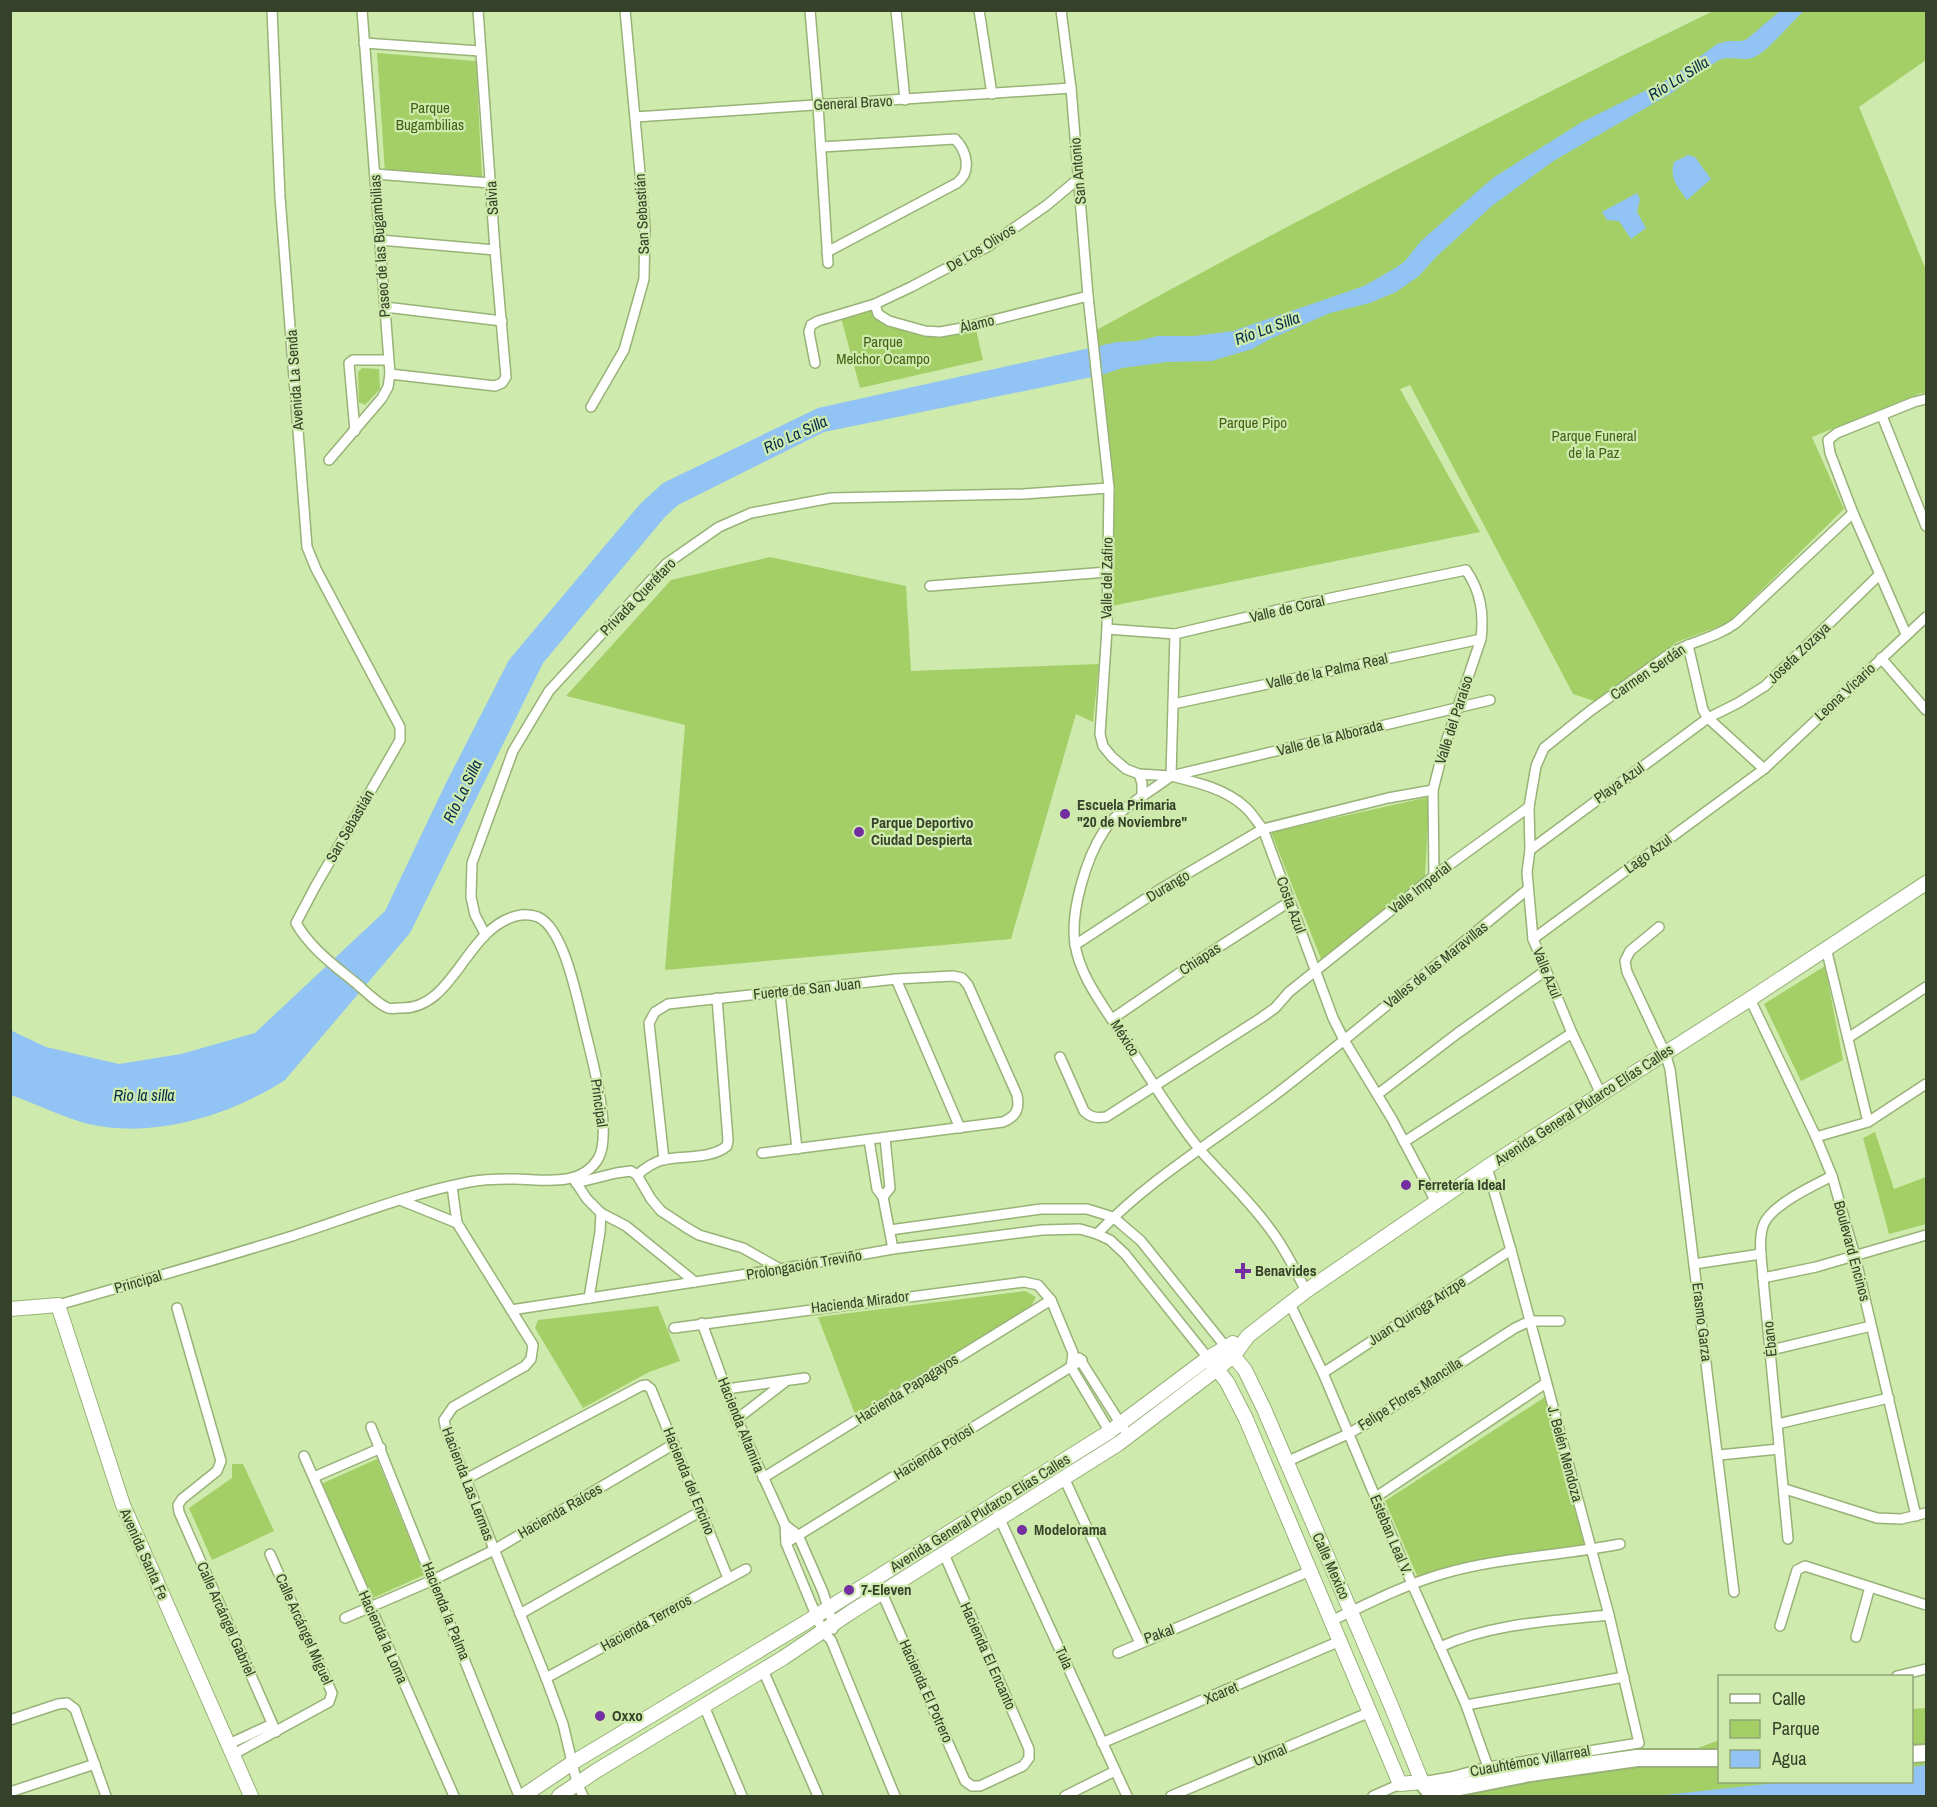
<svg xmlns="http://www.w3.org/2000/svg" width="1937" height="1807" font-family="'Archivo Narrow',sans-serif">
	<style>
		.green { fill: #a4cf67 }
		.water { fill: #91c3f4 }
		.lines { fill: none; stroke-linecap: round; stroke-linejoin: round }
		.street-casing { stroke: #98b277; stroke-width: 12 }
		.secondary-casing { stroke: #98b277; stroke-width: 16 }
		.highway-casing { stroke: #98b277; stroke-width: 20 }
		.street { stroke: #fff; stroke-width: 9 }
		.secondary { stroke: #fff; stroke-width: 14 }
		.highway { stroke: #fff; stroke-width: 16 }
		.poi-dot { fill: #732ea2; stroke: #ceeaad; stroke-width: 2 }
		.labels { text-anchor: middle; stroke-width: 4.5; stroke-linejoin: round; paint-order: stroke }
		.street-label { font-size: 15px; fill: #364129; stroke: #ceeaad }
		.park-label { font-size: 15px; fill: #446015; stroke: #ceeaad }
		.poi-label { font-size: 15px; font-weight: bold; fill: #364129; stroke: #ceeaad; text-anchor: start }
		.water-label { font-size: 16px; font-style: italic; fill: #042b49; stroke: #ceeaad }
	</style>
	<rect width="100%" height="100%" fill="#ceeaad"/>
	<g class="green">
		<path d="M1713 11H1926V60L1859 107 1926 270V393H1921L1812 437 1844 509 1728 623 1677 642 1597 702 1573 694 1410 385 1400 389 1480 532 1107 607V473L1093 332C1297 219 1504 113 1713 11Z"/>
		<path d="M377 53 476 61 482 177 385 173Z"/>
		<path d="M875 304 878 314 925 331 975 325 983 360 860 388 840 314Z"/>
		<path d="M362 368 379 369 380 389 365 405 359 402 358 372Z"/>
		<path d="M770 557 906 586 911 671 1099 664 1093 722 1076 714 1011 939 665 970 685 725 566 696 671 580Z"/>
		<path d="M1429 797 1425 878 1321 959 1271 832Z"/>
		<path d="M1825 966 1843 1060 1801 1081 1764 1004Z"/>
		<path d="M1875 1132 1894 1189 1926 1177V1224L1889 1234 1863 1138Z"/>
		<path d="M1025 1291 1036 1297 1031 1306 855 1414 818 1317Z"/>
		<path d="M658 1306 680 1361 649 1372 583 1408 535 1328 538 1320Z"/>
		<path d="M1545 1397 1585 1546 1418 1578 1385 1501Z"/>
		<path d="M377 1459 424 1575 373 1598 321 1484Z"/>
		<path d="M232 1464H243L274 1531 212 1560 189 1508 232 1478Z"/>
		<path d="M1926 1708V1796H1423L1435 1792 1623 1761 1665 1749 1698 1748 1719 1740 1720 1782H1912V1709Z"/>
	</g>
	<g class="water">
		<path d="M1780 11H1804C1792 21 1765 55 1752 58 1740 61 1730 56 1719 60L1670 94 1555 160 1493 205 1436 257 1419 276 1396 292 1370 303 1330 313 1270 339 1252 349 1212 361 1167 362 1122 368 1102 375 824 432 678 505 665 517 543 663 410 933 285 1080C229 1116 154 1139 88 1124 62 1117 36 1104 11 1095L10 1030 46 1047 119 1064 181 1054 255 1033 385 911 445 785 509 660 640 504 663 483 818 408 1117 342 1137 341 1158 336H1194L1233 331 1364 286 1397 267 1405 261 1421 241 1480 189 1493 178 1526 157 1582 122 1671 78 1717 44 1728 41H1742L1747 39Z"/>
		<path d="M1688 155 1695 157 1711 179 1687 200C1678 187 1669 178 1674 162Z"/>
		<path d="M1637 193 1640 199 1637 212 1646 228 1631 239 1619 221 1607 220 1602 212Z"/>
		<path d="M1926 1765V1796H1655L1785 1782H1912V1767Z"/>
	</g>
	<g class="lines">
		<g class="street-casing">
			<g id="street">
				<path d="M810 10 818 105 828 263"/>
				<path d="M896 10 905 100"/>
				<path d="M979 10 992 94"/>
				<path d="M1061 10 1071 88 1088 296 1109 488 1107 629 1100 734 1103 746 1112 757 1126 769 1139 774 1171 776 1490 700"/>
				<path d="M364 43 480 51"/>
				<path d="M635 117 1071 88"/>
				<path d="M821 147 955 139C967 151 972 172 957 183L827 252"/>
				<path d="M375 174 491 183"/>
				<path d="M380 240 495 250"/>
				<path d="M875 304 878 314 889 321 925 331 940 332 962 328 1088 296"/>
				<path d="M385 307 502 321"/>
				<path d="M815 363 809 332 811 325 818 321 875 304 911 287 987 247 1047 205 1078 179"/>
				<path d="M390 374 495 386 502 383 506 377 495 250 478 10"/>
				<path d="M591 407 624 350 644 279 645 227 625 10"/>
				<path d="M1882 416 1926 526"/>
				<path d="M355 431 349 363 353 360H388"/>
				<path d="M329 460 382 398 388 387 390 374 362 10"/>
				<path d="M930 586 1107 572"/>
				<path d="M1107 629 1175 634 1307 603 1466 570C1481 592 1484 613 1481 639L1443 751 1433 790 1434 876"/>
				<path d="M1175 634 1171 776C1196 782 1226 789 1245 807 1252 813 1257 822 1263 829L1333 1018 1344 1040 1392 1119 1436 1202"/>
				<path d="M1906 634 1853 513 1830 453 1828 440 1837 433 1914 402 1926 399"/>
				<path d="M1688 645 1703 710 1708 718 1764 769"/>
				<path d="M1881 658 1926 710"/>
				<path d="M1173 704 1481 639"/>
				<path d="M1139 774 1142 783V798"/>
				<path d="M1171 776C1151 792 1117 809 1104 831 1086 858 1070 912 1075 944 1079 974 1102 1004 1118 1029 1144 1068 1171 1115 1200 1150 1222 1175 1247 1198 1267 1225 1283 1245 1294 1268 1306 1291"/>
				<path d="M1530 850 1708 718 1738 703 1765 686 1879 575"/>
				<path d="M1659 927 1630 951 1625 961 1627 972 1665 1053 1670 1069 1734 1592"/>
				<path d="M485 934 475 915 471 897 472 863 513 751 549 691 666 564 719 527 751 513 831 498 1023 494 1109 488"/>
				<path d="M1533 939 1764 769 1926 617"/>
				<path d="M1075 945 1159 890 1263 829 1388 798 1433 790"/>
				<path d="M1826 948 1868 1122"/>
				<path d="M896 979 960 1128"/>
				<path d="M780 992 797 1149"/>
				<path d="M1750 999 1816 1137 1832 1176 1855 1256 1916 1516"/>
				<path d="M1112 1019 1194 963 1289 902"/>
				<path d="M1848 1038 1926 987"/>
				<path d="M1060 1057 1084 1111C1091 1118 1097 1118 1106 1117L1261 1018 1275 1008 1289 992 1434 876 1529 807"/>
				<path d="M1378 1094 1458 1033 1545 971"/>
				<path d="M1601 1094 1572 1033 1533 939 1527 872 1530 850 1529 807 1536 766 1544 748 1590 711 1671 653C1692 641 1716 638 1736 623L1853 513"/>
				<path d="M1816 1137 1868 1122 1926 1084"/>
				<path d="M869 1140 877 1189 883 1197 893 1249"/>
				<path d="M1404 1142 1572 1033"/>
				<path d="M664 1160 649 1023 655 1012 668 1004 896 979 953 976 962 978 968 985 1017 1095C1020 1110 1016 1116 1003 1122L762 1153"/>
				<path d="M637 1175C644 1169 652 1163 662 1160 682 1155 710 1160 727 1146L728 1140 717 998"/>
				<path d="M573 1178 587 1199 601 1213 626 1226 695 1282"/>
				<path d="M576 1183 616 1173 631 1171 637 1175 651 1199 661 1211 687 1228 699 1235 743 1248 780 1269"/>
				<path d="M452 1186 457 1223 533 1345 531 1359 525 1366 453 1407 444 1420 446 1430 546 1678 563 1724 577 1783 583 1796"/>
				<path d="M883 1197 890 1188 885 1138"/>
				<path d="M400 1200 457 1223"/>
				<path d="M890 1230 1041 1209H1087L1113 1217 1141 1241 1225 1346"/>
				<path d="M1097 1234C1152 1176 1221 1137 1284 1088 1366 1024 1446 956 1527 890"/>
				<path d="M1694 1264 1761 1254"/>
				<path d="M1763 1278 1816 1267 1926 1235"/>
				<path d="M589 1298 600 1232 601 1213"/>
				<path d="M1290 1304 1323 1373 1412 1584 1466 1705 1488 1767"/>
				<path d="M58 1305C135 1283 212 1261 289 1237 348 1218 407 1194 469 1182 484 1179 499 1179 514 1179 543 1179 580 1188 598 1159 613 1134 592 1059 585 1030 578 1003 565 929 538 917 530 914 524 914 516 916 464 930 454 1011 399 1008 396 1008 392 1009 388 1008 379 1005 364 990 357 984 335 966 310 948 296 923L315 887 396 747 400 740V727L316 569 307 547 280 197 272 10"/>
				<path d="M177 1308 221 1461 217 1471 182 1499 178 1505 179 1512 276 1732"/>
				<path d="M511 1310 780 1269 893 1249 1042 1230 1080 1229 1097 1234 1110 1240 1125 1254 1208 1358"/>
				<path d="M702 1323 737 1419 785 1525 786 1543 823 1632 831 1640 895 1796"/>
				<path d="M674 1328 1024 1282 1038 1285 1051 1300 1073 1353 1071 1367 1111 1434"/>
				<path d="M1771 1350 1871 1326"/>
				<path d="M1079 1358 1129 1437"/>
				<path d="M1323 1373 1511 1250"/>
				<path d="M726 1389 805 1378"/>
				<path d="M737 1419 785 1382"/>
				<path d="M1777 1424 1889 1398"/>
				<path d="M371 1427 519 1796"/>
				<path d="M1719 1455 1779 1449"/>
				<path d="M304 1456 454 1796"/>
				<path d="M1286 1462 1348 1434 1369 1422 1515 1328 1530 1321H1560"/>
				<path d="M314 1477 381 1448"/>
				<path d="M763 1478 1051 1300"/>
				<path d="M466 1479 641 1386 646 1385 651 1389 728 1578"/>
				<path d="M1065 1480 1140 1643"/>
				<path d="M1785 1489 1877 1518 1901 1519 1926 1513"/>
				<path d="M1376 1497 1546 1383"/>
				<path d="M998 1515 1127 1796"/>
				<path d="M785 1525 798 1535 823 1592 833 1624V1629"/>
				<path d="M1788 1539 1763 1278C1762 1262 1758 1242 1763 1226 1770 1205 1813 1186 1832 1176"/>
				<path d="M786 1543 1082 1360"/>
				<path d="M882 1593 965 1781 972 1786H980L1023 1766 1029 1758V1749L944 1554"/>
				<path d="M520 1614 701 1511"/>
				<path d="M345 1618 433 1580 494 1550 674 1444"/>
				<path d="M1331 1621C1367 1604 1404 1585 1442 1574 1499 1557 1561 1556 1620 1544"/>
				<path d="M1780 1626 1797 1570 1805 1566 1926 1605"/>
				<path d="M1856 1637 1870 1587"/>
				<path d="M1440 1647C1493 1623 1552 1621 1609 1615"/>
				<path d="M1118 1653 1310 1571"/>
				<path d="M763 1670 818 1796"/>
				<path d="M1897 1676 1926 1669"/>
				<path d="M546 1678 746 1569"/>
				<path d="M1466 1705 1624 1677"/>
				<path d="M704 1706 742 1796"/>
				<path d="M10 1720 58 1704 67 1703 75 1709 106 1796"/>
				<path d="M1102 1743 1340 1641"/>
				<path d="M229 1744 272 1724"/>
				<path d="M234 1754 329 1702 332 1693 270 1554"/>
				<path d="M1422 1782 1451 1777 1488 1767 1639 1743 1609 1615 1511 1250 1487 1167"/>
				<path d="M10 1792 95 1764"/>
				<path d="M1065 1796 1115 1771"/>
				<path d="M1171 1796 1370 1712"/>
				<path d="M1373 1796 1400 1784"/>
			</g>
		</g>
		<g class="secondary-casing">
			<g id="secondary">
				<path d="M10 1309 58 1305 123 1505 251 1796"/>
				<path d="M1208 1358 1227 1382 1246 1419 1400 1784 1422 1782 1390 1703 1264 1409 1245 1370 1225 1346"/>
				<path d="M523 1796 572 1763 803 1624 1109 1432 1208 1358 1233 1343"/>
				<path d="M559 1796 596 1771 783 1658 851 1612 1118 1444 1217 1369 1234 1355 1248 1336 1306 1291 1487 1167 1750 999 1926 883"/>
			</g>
		</g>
		<g class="highway-casing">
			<g id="highway">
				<path d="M1912 1754 1926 1753"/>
				<path d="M1422 1782 1429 1790 1440 1791 1530 1773 1637 1758H1720"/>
			</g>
		</g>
		<use href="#street" class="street"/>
		<use href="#secondary" class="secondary"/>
		<use href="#highway" class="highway"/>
	</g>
	<g class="poi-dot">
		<circle cx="1065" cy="814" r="6"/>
		<circle cx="859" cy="832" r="6"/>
		<circle cx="1406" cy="1185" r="6"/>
		<path d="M1240 1262h6v6h6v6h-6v6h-6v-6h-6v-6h6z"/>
		<circle cx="1022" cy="1530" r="6"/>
		<circle cx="849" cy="1590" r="6"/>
		<circle cx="600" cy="1716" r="6"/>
	</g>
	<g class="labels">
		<g class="street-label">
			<text transform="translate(853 103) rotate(-3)" y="5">General Bravo</text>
			<text transform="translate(1078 171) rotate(-95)" y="5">San Antonio</text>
			<text transform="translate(492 198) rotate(-93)" y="5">Salvia</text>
			<text transform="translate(642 214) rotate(-93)" y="5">San Sebastián</text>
			<text transform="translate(380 246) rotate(-94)" y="5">Paseo de las Bugambilias</text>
			<text transform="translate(981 248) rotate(-31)" y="5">De Los Olivos</text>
			<text transform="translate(977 324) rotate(-14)" y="5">Álamo</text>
			<text transform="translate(295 380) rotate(-94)" y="5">Avenida La Senda</text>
			<text transform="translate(1107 578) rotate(-89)" y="5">Valle del Zafiro</text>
			<text transform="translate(638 597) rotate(-46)" y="5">Privada Querétaro</text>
			<text transform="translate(1287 609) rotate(-13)" y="5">Valle de Coral</text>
			<text transform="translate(1799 653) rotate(-44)" y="5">Josefa Zozaya</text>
			<text transform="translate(1327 671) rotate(-12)" y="5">Valle de la Palma Real</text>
			<text transform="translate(1648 672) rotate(-34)" y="5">Carmen Serdán</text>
			<text transform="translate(1845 692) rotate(-43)" y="5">Leona Vicario</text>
			<text transform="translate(1454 720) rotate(-72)" y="5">Valle del Paraíso</text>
			<text transform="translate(1330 738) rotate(-14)" y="5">Valle de la Alborada</text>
			<text transform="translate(1619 783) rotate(-36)" y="5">Playa Azul</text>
			<text transform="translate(350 826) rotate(-60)" y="5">San Sebastián</text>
			<text transform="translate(1648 854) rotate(-36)" y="5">Lago Azul</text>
			<text transform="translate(1168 886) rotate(-31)" y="5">Durango</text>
			<text transform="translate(1420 888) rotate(-38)" y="5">Valle Imperial</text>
			<text transform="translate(1291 905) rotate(70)" y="5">Costa Azul</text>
			<text transform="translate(1200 959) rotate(-33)" y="5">Chiapas</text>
			<text transform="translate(1436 965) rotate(-39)" y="5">Valles de las Maravillas</text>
			<text transform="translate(1547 973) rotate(68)" y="5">Valle Azul</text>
			<text transform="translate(807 989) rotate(-6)" y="5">Fuerte de San Juan</text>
			<text transform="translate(1125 1038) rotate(57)" y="5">México</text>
			<text transform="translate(599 1103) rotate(82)" y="5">Principal</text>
			<text transform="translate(1584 1105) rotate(-33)" y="5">Avenida General Plutarco Elías Calles</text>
			<text transform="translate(1852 1251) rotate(75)" y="5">Boulevard Encinos</text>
			<text transform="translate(804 1265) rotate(-10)" y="5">Prolongación Treviño</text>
			<text transform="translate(138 1282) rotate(-16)" y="5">Principal</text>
			<text transform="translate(860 1302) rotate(-7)" y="5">Hacienda Mirador</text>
			<text transform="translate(1417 1311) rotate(-33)" y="5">Juan Quiroga Arizpe</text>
			<text transform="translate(1702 1322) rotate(83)" y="5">Erasmo Garza</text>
			<text transform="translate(1770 1339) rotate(-96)" y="5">Ébano</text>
			<text transform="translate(907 1389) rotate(-32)" y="5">Hacienda Papagayos</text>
			<text transform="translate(1410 1394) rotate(-33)" y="5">Felipe Flores Mancilla</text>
			<text transform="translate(741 1425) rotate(68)" y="5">Hacienda Altamira</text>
			<text transform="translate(934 1452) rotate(-32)" y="5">Hacienda Potosí</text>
			<text transform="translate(1565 1454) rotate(75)" y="5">J. Belén Mendoza</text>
			<text transform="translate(689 1481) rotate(68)" y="5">Hacienda del Encino</text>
			<text transform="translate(468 1484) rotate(69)" y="5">Hacienda Las Lermas</text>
			<text transform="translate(560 1511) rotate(-30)" y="5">Hacienda Raíces</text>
			<text transform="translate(980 1513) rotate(-32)" y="5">Avenida General Plutarco Elías Calles</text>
			<text transform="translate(1391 1535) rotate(67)" y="5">Esteban Leal V.</text>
			<text transform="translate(144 1554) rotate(66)" y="5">Avenida Santa Fe</text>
			<text transform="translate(1331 1566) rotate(66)" y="5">Calle Mexico</text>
			<text transform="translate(446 1611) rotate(68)" y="5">Hacienda la Palma</text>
			<text transform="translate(226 1619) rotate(66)" y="5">Calle Arcángel Gabriel</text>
			<text transform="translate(646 1623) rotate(-29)" y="5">Hacienda Terreros</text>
			<text transform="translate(304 1629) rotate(66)" y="5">Calle Arcángel Miguel</text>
			<text transform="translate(1159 1634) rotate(-19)" y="5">Pakal</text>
			<text transform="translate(383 1637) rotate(66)" y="5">Hacienda la Loma</text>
			<text transform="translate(988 1656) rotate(66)" y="5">Hacienda El Encanto</text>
			<text transform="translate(1064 1658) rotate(66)" y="5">Tula</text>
			<text transform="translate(926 1691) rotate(66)" y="5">Hacienda El Potrero</text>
			<text transform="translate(1221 1693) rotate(-23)" y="5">Xcaret</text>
			<text transform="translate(1270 1755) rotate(-23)" y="5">Uxmal</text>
			<text transform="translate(1530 1761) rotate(-10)" y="5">Cuauhtémoc Villarreal</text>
		</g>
		<g class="park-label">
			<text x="430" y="113">Parque<tspan x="430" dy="17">Bugambilias</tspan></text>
			<text x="883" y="347">Parque<tspan x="883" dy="17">Melchor Ocampo</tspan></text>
			<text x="1253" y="428">Parque Pipo</text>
			<text x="1594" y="441">Parque Funeral<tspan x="1594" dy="17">de la Paz</tspan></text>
		</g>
		<g class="poi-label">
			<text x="1077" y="810">Escuela Primaria<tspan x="1077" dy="17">"20 de Noviembre"</tspan></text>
			<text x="871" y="828">Parque Deportivo<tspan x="871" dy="17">Ciudad Despierta</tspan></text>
			<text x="1418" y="1190">Ferretería Ideal</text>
			<text x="1255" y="1276">Benavides</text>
			<text x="1034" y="1535">Modelorama</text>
			<text x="861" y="1595">7-Eleven</text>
			<text x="612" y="1721">Oxxo</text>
		</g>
		<g class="water-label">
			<text transform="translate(1678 78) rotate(-32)" y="6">Río La Silla</text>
			<text transform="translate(1267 328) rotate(-20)" y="6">Río La Silla</text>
			<text transform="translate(795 434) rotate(-25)" y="6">Río La Silla</text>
			<text transform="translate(462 791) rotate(-64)" y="6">Río La Silla</text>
			<text x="144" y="1101">Rio la silla</text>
		</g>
	</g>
	<rect width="1937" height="1807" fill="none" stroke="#364129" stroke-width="24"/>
	<rect x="1718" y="1675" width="195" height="108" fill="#ceeaad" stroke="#91a678" stroke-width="1.5"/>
	<rect x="1730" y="1694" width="30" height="9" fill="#ffffff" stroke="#91a678" stroke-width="1.5"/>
	<text x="1772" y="1705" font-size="18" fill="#364129">Calle</text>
	<rect x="1730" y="1720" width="30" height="18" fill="#a4cf67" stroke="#91a678" stroke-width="1.5"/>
	<text x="1772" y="1735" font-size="18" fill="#364129">Parque</text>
	<rect x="1730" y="1750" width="30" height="18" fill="#91c3f4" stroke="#91a678" stroke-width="1.5"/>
	<text x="1772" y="1765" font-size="18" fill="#364129">Agua</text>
</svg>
